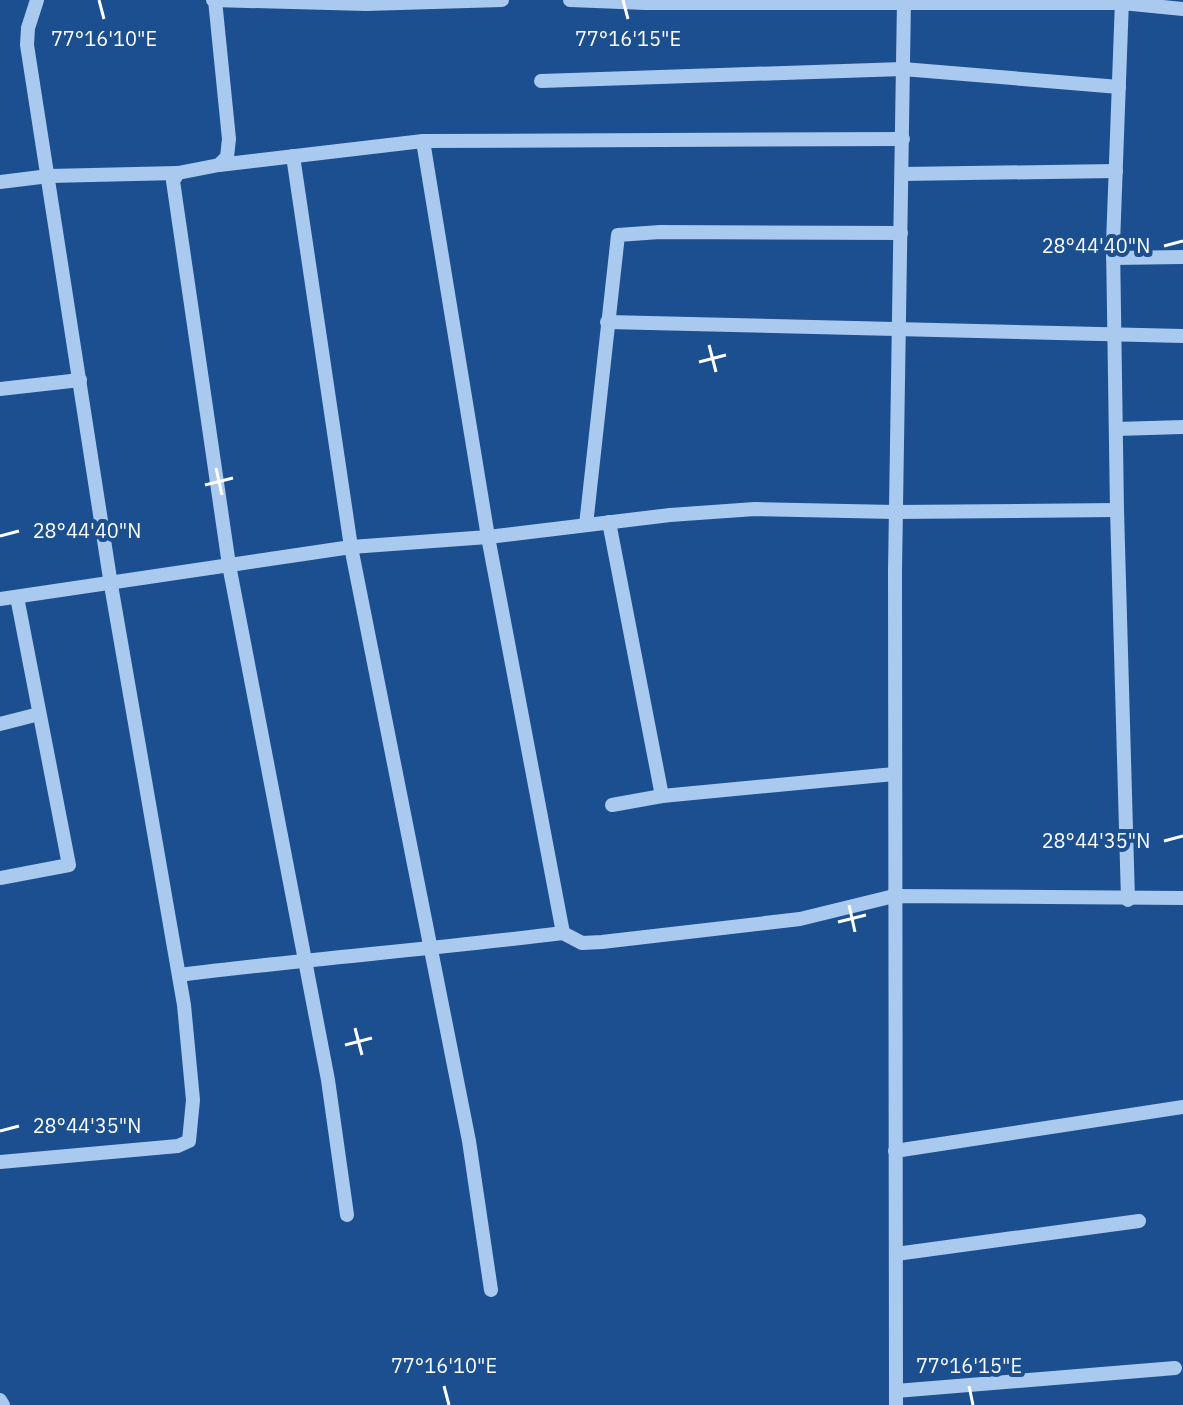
<svg xmlns="http://www.w3.org/2000/svg" width="1183" height="1405" font-family="'IBM Plex Sans',sans-serif">
	<style>
		.lines { fill: none; stroke-linecap: round; stroke-linejoin: round }
		.minor { stroke: #a9c9ee; stroke-width: 14 }
		.ticks { fill: none; stroke: #fff; stroke-width: 3 }
		.ticks-label { font-size: 20px; text-anchor: middle; fill: #fff; stroke: #1b4f8f; stroke-width: 8; stroke-linejoin: round; paint-order: stroke }
	</style>
	<rect width="100%" height="100%" fill="#1b4f8f"/>
	<g class="lines">
		<g class="minor">
			<path d="M213 0 366 4 502 0"/>
			<path d="M215 0 229 139 227 157 219 165 178 173 173 181 229 565 328 1080 347 1215"/>
			<path d="M570 0 646 3H1122L1183 9"/>
			<path d="M1122 0 1113 244 1117 510 1128 900"/>
			<path d="M541 81 903 69 1119 87"/>
			<path d="M423 141 488 537 563 933 582 943 602 942 800 919 894 896 1183 898"/>
			<path d="M293 156 351 547 469 1141 491 1290"/>
			<path d="M219 165 423 141 903 139"/>
			<path d="M902 174 1116 171"/>
			<path d="M0 182 49 176 178 173"/>
			<path d="M1113 258 1183 257"/>
			<path d="M607 322 1183 336"/>
			<path d="M0 389 80 380"/>
			<path d="M1116 429 1183 427"/>
			<path d="M609 522 662 796 894 774"/>
			<path d="M586 525 618 235 660 232 901 233"/>
			<path d="M0 599 351 547 488 537 670 515 755 509 895 512 1117 510"/>
			<path d="M0 724 39 714"/>
			<path d="M612 805 662 796"/>
			<path d="M0 878 69 865 17 597"/>
			<path d="M179 975C307 959 435 949 563 933"/>
			<path d="M895 1151 1183 1107"/>
			<path d="M0 1162 178 1146 189 1141 193 1100 184 1005 111 585 27 45 28 28 37 0"/>
			<path d="M896 1254 1139 1221"/>
			<path d="M896 1391 1175 1368"/>
			<path d="M0 1400 3 1405"/>
			<path d="M896 1405 895 571 904 0"/>
		</g>
	</g>
	<path class="ticks" d="M99 0 104 19M623 0 628 19M1164 246 1183 241M709 345 716 372M699 362 726 355M216 468 222 495M205 485 233 478M0 536 19 531M1164 841 1183 836M849 905 855 932M838 922 866 915M355 1028 362 1055M345 1045 372 1038M0 1131 19 1126M444 1386 449 1405M969 1386 973 1405"/>
	<g class="ticks-label">
		<text x="104" y="46">77°16'10"E</text>
		<text x="628" y="46">77°16'15"E</text>
		<text x="1096" y="253">28°44'40"N</text>
		<text x="87" y="538">28°44'40"N</text>
		<text x="1096" y="848">28°44'35"N</text>
		<text x="87" y="1133">28°44'35"N</text>
		<text x="444" y="1373">77°16'10"E</text>
		<text x="969" y="1373">77°16'15"E</text>
	</g>
</svg>
